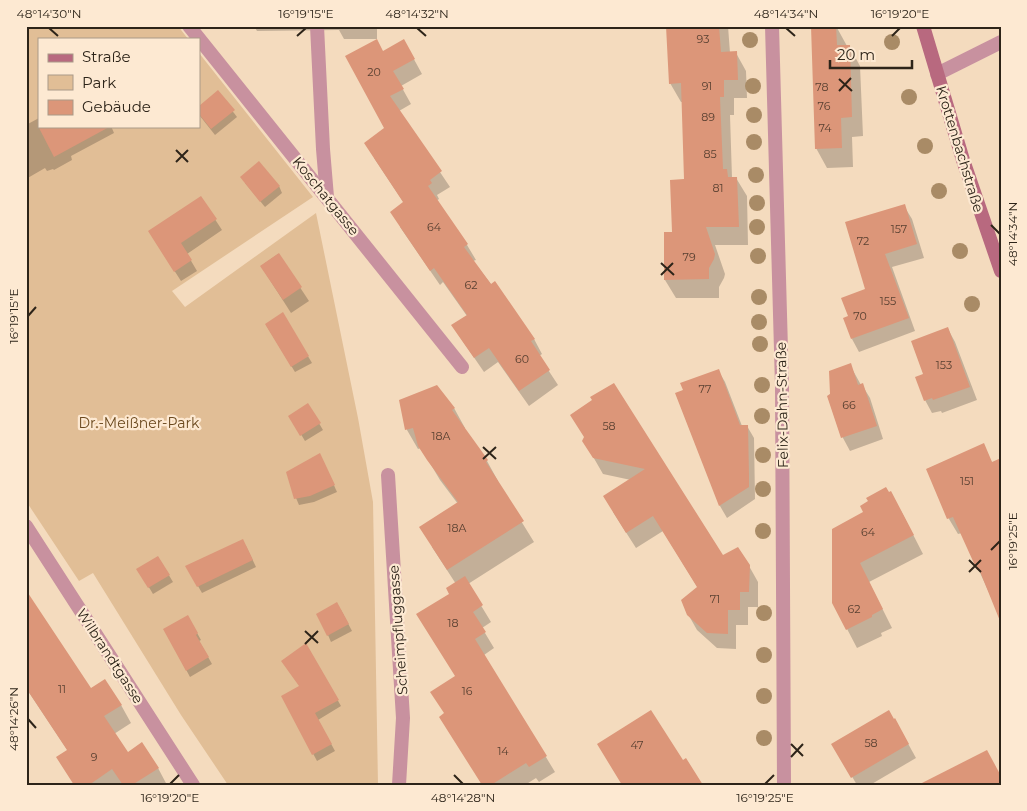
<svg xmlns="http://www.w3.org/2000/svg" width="1027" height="811" font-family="Montserrat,sans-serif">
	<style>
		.green { fill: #e1be96 }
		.shadow { fill: #0003 }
		.building { fill: #dc9679 }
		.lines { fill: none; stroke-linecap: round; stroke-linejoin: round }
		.minor { stroke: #c8919f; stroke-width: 14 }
		.tertiary { stroke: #c8919f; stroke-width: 14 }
		.secondary { stroke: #b8697f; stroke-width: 14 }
		.tree { fill: #a98b66 }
		.ticks { fill: none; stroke: #2d2419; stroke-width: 2 }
		.labels { text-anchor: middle; stroke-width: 4.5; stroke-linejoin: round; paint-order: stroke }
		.number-label { font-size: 11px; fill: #594031 }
		.street-label { font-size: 14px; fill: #2d2419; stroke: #fde9d2 }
		.park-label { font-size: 14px; fill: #6b491e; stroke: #fde9d2 }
		.neatline { fill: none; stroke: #2d2419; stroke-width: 2 }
		.ticks-label { font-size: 12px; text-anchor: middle; fill: #2d2419 }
	</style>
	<rect width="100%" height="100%" fill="#f4dbbe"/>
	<path class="green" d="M26 26H178L188 39H39V126H199V53L313 197 172 291 185 307 316 213 358 418 373 502 378 785H228L181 715 93 573 79 581 26 501Z"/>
	<g class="shadow">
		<path d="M254 26H377V39H344L339 30 257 31Z"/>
		<path d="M667 26H728L730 53H736L746 71 747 98H734V115H730L732 178H736L747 196 748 245H715L725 274 724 278 719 287V298H676L665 280 673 233 686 180 683 102H681L670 83Z"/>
		<path d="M812 26H836L847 46H849L860 66 863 136 852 137 853 167 827 168 816 148Z"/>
		<path d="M404 41 422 74 401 86 411 104 399 111 450 187 437 195 439 199 436 201 467 245 476 260 473 261 534 339 542 354 539 356 558 385 529 406 498 362 484 372 462 340 453 326 467 316 443 282 440 285 400 227 404 203 374 158 386 128 383 53Z"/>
		<path d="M218 92 237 117 215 135 200 116 199 107Z"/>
		<path d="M39 118V126H111L114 133 71 156 72 160 54 170 53 169 47 171 45 168 26 179V125Z"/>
		<path d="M245 183 279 186 282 193 265 207Z"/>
		<path d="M201 198 222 230 187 254 197 271 181 281 156 242Z"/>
		<path d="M904 206 912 219 924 258 892 267 915 331 859 352 852 339 866 290Z"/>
		<path d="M278 254 309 301 291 313 261 266Z"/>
		<path d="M283 314 312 363 295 372 266 325Z"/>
		<path d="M948 329 955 342 977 400 942 413 941 411 932 413 925 400V375Z"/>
		<path d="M850 365 861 385H862L870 398 883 439 850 451 843 438 828 397Z"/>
		<path d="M718 370 725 382 742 426H747L754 438 755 499 727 518 720 506 676 394 684 390Z"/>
		<path d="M401 401 454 408 465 428 464 429 487 461 498 481 497 482 534 542 468 584 491 622 482 628 494 648 484 655 555 772 539 782 536 778 525 785H482L445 714 456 676 451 594 456 584 432 547 458 504 440 480 421 448 418 449 407 430Z"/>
		<path d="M593 401 723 557 749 566 758 582V607H748V625H736V649L717 648 697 630 688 614 698 588 663 531 636 548 613 512 631 480 603 474 584 441Z"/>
		<path d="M308 405 323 430 305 441 290 416Z"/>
		<path d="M983 445 1001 480V619L962 533 958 534 949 519 927 469Z"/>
		<path d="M323 461 337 492 314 502 299 505 296 498Z"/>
		<path d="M901 511 923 554 869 582 892 628 881 633 882 636 857 648 833 602 865 513Z"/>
		<path d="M246 546 256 567 202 593 187 567Z"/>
		<path d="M158 557 173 582 153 594 138 569Z"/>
		<path d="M341 610 352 631 331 642 328 635Z"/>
		<path d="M188 617 201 640 199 641 212 664 190 677 165 630Z"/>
		<path d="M306 645 341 706 318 720 335 751 317 761 283 697 300 687Z"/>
		<path d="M26 688 90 690 121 705 131 723 114 734 128 754 158 768 167 785H74L68 751Z"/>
		<path d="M895 720 916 758 870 785H857L833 744Z"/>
	</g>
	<g class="building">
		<path d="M666 26H719L721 52 737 51 738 80H724V97H720L723 169H727L728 177H737L739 227H706L715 254 714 259 709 268V279L664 280V232H672L670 180 684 179 681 83 669 84Z"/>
		<path d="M811 26H836L837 45H850L852 117 841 118 842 148 815 149Z"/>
		<path d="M377 39 383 51 404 39 415 59 393 71 404 89 390 96 442 171 430 180 432 183 428 186 468 244 464 247 491 284 495 281 535 339 531 341 550 370 519 391 489 348 474 358 451 325 467 315 434 268 430 271 390 212 403 202 364 143 384 128 345 56Z"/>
		<path d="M218 90 235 110 211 129 199 114V106Z"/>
		<path d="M38 126H111L54 157Z"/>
		<path d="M259 161 280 186 260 202 240 177Z"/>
		<path d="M201 196 217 219 181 243 192 260 174 272 148 231Z"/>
		<path d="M905 204 917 244 885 254 909 318 851 339 843 318 848 316 841 298 865 289 845 222Z"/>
		<path d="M279 253 302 287 283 300 260 266Z"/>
		<path d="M283 312 309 356 291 367 265 324Z"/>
		<path d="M948 327 970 387 933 400 932 398 924 401 915 377 923 374 911 341Z"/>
		<path d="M851 363 858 385 863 383 877 426 841 438 827 396 830 394 829 371Z"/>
		<path d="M719 369 740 425H748L749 476V487L719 506 675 393 683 390 680 383Z"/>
		<path d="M614 383 723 555 738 547 750 565 749 592H740V610H728V634L707 633 687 615 681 600 697 587 653 516 626 533 603 496 645 469 593 458 582 441 584 437 570 415 592 400 590 397Z"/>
		<path d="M437 385 455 408 452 410 488 460 486 462 524 521 447 570 419 527 458 502 427 460 418 446 413 428 405 430 399 400Z"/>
		<path d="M308 403 321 423 300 436 288 416Z"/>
		<path d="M984 443 992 462 1001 458 1000 621 979 569 977 570 953 517 947 519 926 469Z"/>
		<path d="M320 453 335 485 310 496 294 499 286 472Z"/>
		<path d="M886 487 889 492 891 491 914 535 860 563 883 609 872 615V617L846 630 832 603V529L863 512 860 506 868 501 866 498Z"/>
		<path d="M243 539 253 560 197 587 185 566Z"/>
		<path d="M158 556 170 575 148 588 136 569Z"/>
		<path d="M465 576 483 605 473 612 486 632 475 639 547 756 529 767 526 763 491 785H482L439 717 444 713 430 692 455 676 416 614 449 594 446 588Z"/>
		<path d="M26 590 91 688 105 679 122 705 104 716 128 752 142 742 159 768 132 785H123L112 769 89 785H74L56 757 67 750 26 688Z"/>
		<path d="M337 602 349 624 327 636 316 614Z"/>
		<path d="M188 615 198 633 196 635 209 657 186 671 163 629Z"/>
		<path d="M306 643 339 700 315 713 332 744 312 755 281 696 299 686 281 661Z"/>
		<path d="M651 710 683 760 686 758 703 785H622L597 744Z"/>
		<path d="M889 710 894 719 895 718 909 744 851 778 831 744Z"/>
		<path d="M987 750 1001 776V785H918Z"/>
	</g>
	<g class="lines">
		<g class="minor">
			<path d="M189 26 462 367"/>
			<path d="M317 26 323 149 327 197"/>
			<path d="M937 74 1001 42"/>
			<path d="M388 475 403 718 399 785"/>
			<path d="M26 526 193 785"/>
		</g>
		<path class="tertiary" d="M772 26 782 386 784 785"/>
		<path class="secondary" d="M923 26 963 160 1001 271"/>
	</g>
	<g class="tree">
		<circle cx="750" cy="40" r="8"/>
		<circle cx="892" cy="42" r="8"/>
		<circle cx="753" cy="86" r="8"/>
		<circle cx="909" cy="97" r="8"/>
		<circle cx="754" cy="115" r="8"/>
		<circle cx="754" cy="142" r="8"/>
		<circle cx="925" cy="146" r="8"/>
		<circle cx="756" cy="175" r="8"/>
		<circle cx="939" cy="191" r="8"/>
		<circle cx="757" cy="203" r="8"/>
		<circle cx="757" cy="227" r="8"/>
		<circle cx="960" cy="251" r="8"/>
		<circle cx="758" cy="256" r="8"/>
		<circle cx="759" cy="297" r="8"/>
		<circle cx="972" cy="304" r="8"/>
		<circle cx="759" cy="322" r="8"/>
		<circle cx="760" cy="344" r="8"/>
		<circle cx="762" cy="385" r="8"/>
		<circle cx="762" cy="416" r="8"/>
		<circle cx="763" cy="455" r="8"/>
		<circle cx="763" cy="489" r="8"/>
		<circle cx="763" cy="531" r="8"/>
		<circle cx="764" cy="613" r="8"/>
		<circle cx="764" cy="655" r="8"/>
		<circle cx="764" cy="696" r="8"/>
		<circle cx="764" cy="738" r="8"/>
	</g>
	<path class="ticks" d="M49 28 58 36M417 28 426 36M786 28 795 36M297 36 306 28M892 36 900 28M839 79 852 91M839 91 851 78M176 150 188 162M176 162 188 150M991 225 1000 234M661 263 674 275M661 275 673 263M28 316 36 307M483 447 496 459M483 459 496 447M991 550 1000 541M969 560 981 572M969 572 981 560M305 631 318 643M305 644 318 631M28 719 36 728M791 744 803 756M791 757 803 744M454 775 463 784M170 784 179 775M765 784 774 775"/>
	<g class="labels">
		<g class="number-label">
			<text x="703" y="43">93</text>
			<text x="374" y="76">20</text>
			<text x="707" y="90">91</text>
			<text x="822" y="91">78</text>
			<text x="824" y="110">76</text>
			<text x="708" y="121">89</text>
			<text x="825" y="132">74</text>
			<text x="710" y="158">85</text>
			<text x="718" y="192">81</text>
			<text x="434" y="231">64</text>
			<text x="899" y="233">157</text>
			<text x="863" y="245">72</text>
			<text x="689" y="261">79</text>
			<text x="471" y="289">62</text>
			<text x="888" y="305">155</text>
			<text x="860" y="320">70</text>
			<text x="522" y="363">60</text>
			<text x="944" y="369">153</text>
			<text x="705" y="393">77</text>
			<text x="849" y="409">66</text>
			<text x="609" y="430">58</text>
			<text x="441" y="440">18A</text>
			<text x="967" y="485">151</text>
			<text x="457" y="532">18A</text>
			<text x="868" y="536">64</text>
			<text x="715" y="603">71</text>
			<text x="854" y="613">62</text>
			<text x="453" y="627">18</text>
			<text x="62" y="693">11</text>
			<text x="467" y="695">16</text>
			<text x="871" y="747">58</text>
			<text x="637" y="749">47</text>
			<text x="503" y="755">14</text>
			<text x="94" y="761">9</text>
		</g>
		<g class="street-label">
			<text transform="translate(960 149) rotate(73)" y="5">Krottenbachstraße</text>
			<text transform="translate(326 196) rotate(51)" y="5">Koschatgasse</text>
			<text transform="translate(782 405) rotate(-91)" y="5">Felix-Dahn-Straße</text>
			<text transform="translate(398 630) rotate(-94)" y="5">Scheimpfluggasse</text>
			<text transform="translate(110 656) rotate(57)" y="5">Wilbrandtgasse</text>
		</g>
		<g class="park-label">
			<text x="139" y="428">Dr.-Meißner-Park</text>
		</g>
	</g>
	<rect width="1027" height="811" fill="none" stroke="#fde9d2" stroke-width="55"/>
	<rect x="38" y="38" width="162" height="90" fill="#fde9d2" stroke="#aa9a88"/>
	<rect x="48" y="54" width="25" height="8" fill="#b8697f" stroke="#aa9a88"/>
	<text x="82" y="62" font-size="15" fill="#2d2419">Straße</text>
	<rect x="48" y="75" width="25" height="15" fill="#e1be96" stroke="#aa9a88"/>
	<text x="82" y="88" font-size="15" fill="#2d2419">Park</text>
	<rect x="48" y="100" width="25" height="15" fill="#dc9679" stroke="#aa9a88"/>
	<text x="82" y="112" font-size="15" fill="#2d2419">Gebäude</text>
	<path d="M830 60v8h82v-8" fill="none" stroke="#2d2419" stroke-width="2.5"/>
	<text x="837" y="60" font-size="15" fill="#2d2419" stroke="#fde9d2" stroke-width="4" paint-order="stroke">20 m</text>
	<rect x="28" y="28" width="972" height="756" class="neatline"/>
	<g class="ticks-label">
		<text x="49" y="18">48°14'30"N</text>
		<text x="306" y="18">16°19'15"E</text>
		<text x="417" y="18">48°14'32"N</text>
		<text x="786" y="18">48°14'34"N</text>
		<text x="900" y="18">16°19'20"E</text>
		<text transform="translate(1013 234) rotate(-90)" y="4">48°14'34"N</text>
		<text transform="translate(14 316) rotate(-90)" y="4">16°19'15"E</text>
		<text transform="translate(1013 541) rotate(-90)" y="4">16°19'25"E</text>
		<text transform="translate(14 719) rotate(-90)" y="4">48°14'26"N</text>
		<text x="170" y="802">16°19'20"E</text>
		<text x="463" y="802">48°14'28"N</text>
		<text x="765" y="802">16°19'25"E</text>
	</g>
</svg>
